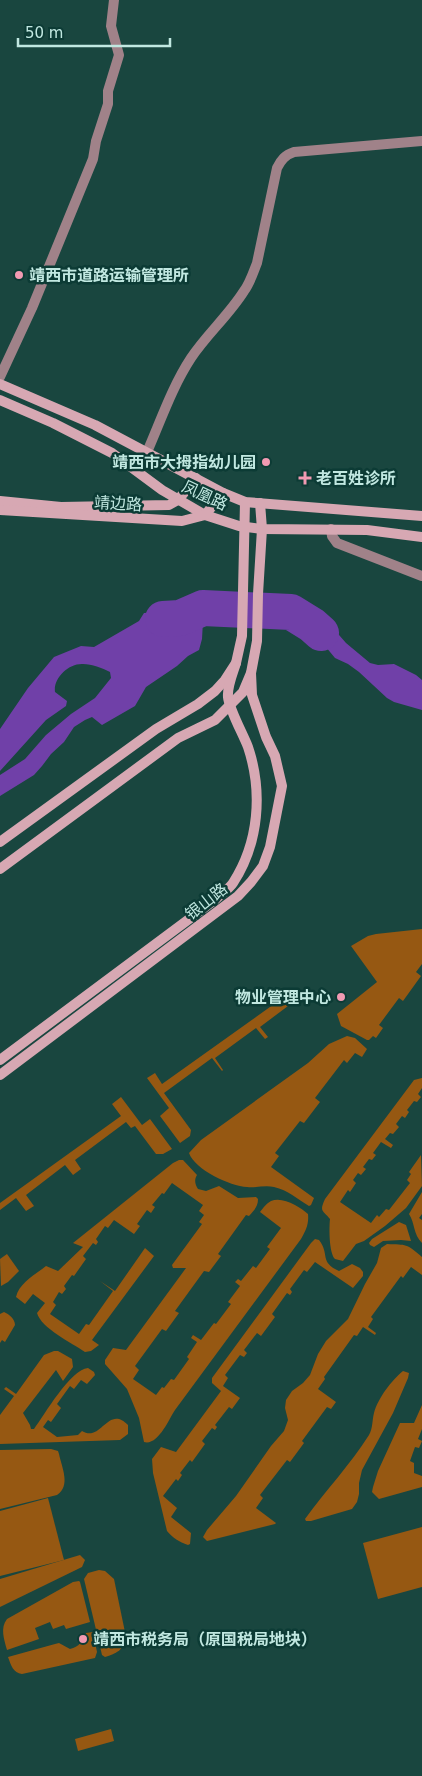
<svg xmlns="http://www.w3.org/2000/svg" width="422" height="1776" font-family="'DejaVu Sans','Noto Sans SC',sans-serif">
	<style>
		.green { fill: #965812 }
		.water { fill: #7040a8 }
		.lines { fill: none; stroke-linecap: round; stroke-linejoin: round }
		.river { stroke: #7040a8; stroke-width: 36 }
		.minor { stroke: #a08289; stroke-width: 10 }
		.secondary { stroke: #d7a8b3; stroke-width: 10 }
		.poi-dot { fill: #f19ab2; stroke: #0c3b35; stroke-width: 2 }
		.labels { text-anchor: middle; stroke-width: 5; stroke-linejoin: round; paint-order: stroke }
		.poi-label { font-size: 16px; font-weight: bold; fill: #c1e8e1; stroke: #0c3b35; text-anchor: start }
		.street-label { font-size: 16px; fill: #c1e8e1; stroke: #0c3b35 }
	</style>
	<rect width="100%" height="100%" fill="#19463f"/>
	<g class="green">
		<path d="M422 929V964L416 972 421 976 403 1001 399 998 379 1025 383 1028 376 1038 373 1036 369 1040H367L341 1026 337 1014 377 982 351 946 368 936 376 934Z"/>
		<path d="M297 989 303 991 304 994 260 1027 268 1037 265 1039 256 1028 215 1058 223 1070 222 1071 212 1058 164 1093 191 1130 190 1136 180 1143 160 1116 169 1108 147 1078 155 1073 162 1084 291 992Z"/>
		<path d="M347 1036 355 1038 367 1049 362 1057 355 1053 347 1063 344 1060 315 1098 320 1102 304 1123 300 1121 275 1153 279 1156 271 1167 314 1198 311 1205 309 1206C297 1199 288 1190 274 1187 265 1185 256 1188 247 1187 230 1186 195 1170 189 1153L201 1140 308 1063 329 1044Z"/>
		<path d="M422 1078V1088L418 1094 421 1097 417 1102 414 1101 407 1110 409 1112 405 1118 402 1116 396 1124 399 1127 393 1134 390 1133 385 1139 393 1145 391 1148 381 1142 373 1153 376 1155 372 1160 369 1159 363 1167 366 1169 361 1175 358 1173 353 1180 356 1183 350 1192 348 1190 340 1202 371 1223 377 1215 379 1217 386 1209 389 1210 410 1183 407 1180 411 1174 409 1172 421 1155 422 1186 406 1208 385 1226 364 1241 356 1244 343 1261 335 1259C329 1253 329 1228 330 1219 323 1210 319 1212 325 1199L414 1080Z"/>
		<path d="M121 1097 142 1125 150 1119 172 1149 163 1154H156L135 1126 131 1128 126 1122 75 1160 81 1169 73 1175 65 1165 26 1195 34 1206 26 1211 16 1198 0 1210V1203L121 1116 112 1104Z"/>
		<path d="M179 1160H183L197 1175C194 1180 195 1184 198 1189L206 1191 219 1186 238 1198 256 1197 258 1199C258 1207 254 1210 249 1216L246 1215 218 1254 221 1256 209 1272 204 1271 175 1311 179 1313 166 1331 162 1329 135 1366 139 1370 133 1379 156 1395 162 1387 164 1388 171 1379 174 1380 189 1359 187 1357 197 1342 191 1338 193 1335 201 1340 214 1323 216 1324 231 1304 228 1302 240 1286 235 1282 238 1279 241 1281 253 1266 256 1268 270 1249 267 1247 281 1228 260 1212C263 1208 267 1203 271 1201 283 1196 300 1207 308 1214 309 1224 306 1230 301 1239L175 1410C169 1419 158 1446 144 1442L139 1418 127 1389 105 1364V1360L113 1348 126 1350 186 1268H173L172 1265 202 1224 199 1222 204 1215 199 1211 203 1205 172 1183 164 1194 162 1193 152 1205 155 1207 151 1213 147 1210 137 1224 140 1226 134 1234 114 1220 108 1228 105 1226 96 1239 98 1242 96 1245 93 1243 83 1256 86 1259 74 1276 72 1275 64 1286 66 1289 62 1294 59 1292 53 1302 56 1305 50 1314 79 1334 86 1324 89 1325 113 1291 100 1281 115 1291 145 1248 154 1256 92 1340 99 1345 91 1351 85 1352C72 1343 41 1328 37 1313L45 1303 33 1294 25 1304 16 1297C19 1283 36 1274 46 1266L58 1271 83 1247 73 1243 173 1163Z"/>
		<path d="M422 1192V1214L419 1218 422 1220V1243C413 1234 415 1223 409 1214Z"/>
		<path d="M399 1222 406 1225 411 1241 401 1240 383 1241 374 1247 370 1245 369 1243 372 1239Z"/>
		<path d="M315 1239 319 1240C330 1254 319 1262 339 1271L352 1264 360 1268 363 1272V1276L353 1288 315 1262 307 1272 304 1270 290 1289 292 1292 290 1295 287 1293 272 1314 275 1317 261 1336 257 1333 244 1350 247 1353 244 1357 240 1355 225 1375 228 1378 223 1386 240 1398 232 1409 229 1407 215 1425 217 1427 215 1430 212 1428 202 1441 205 1444 192 1462 190 1460 180 1473 182 1475 178 1481 176 1479 163 1496 177 1508 171 1517 191 1533 190 1544 188 1545C179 1542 173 1538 167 1531L153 1473 152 1459 161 1447 176 1452 221 1391 212 1383V1378L311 1243Z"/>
		<path d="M387 1244C407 1245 406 1243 422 1257V1275L411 1267 403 1278 401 1276 371 1317 373 1319 368 1327 376 1333 375 1335 363 1327 357 1336 354 1335 324 1377 325 1379 318 1389 336 1402 331 1409 327 1407 302 1441 304 1443 290 1462 287 1460 260 1495 263 1498 256 1508 276 1523 275 1524 207 1541 203 1537 207 1530 236 1496 271 1446 284 1431 288 1420 285 1408 286 1400 292 1391 303 1383 310 1375 318 1354 326 1341 348 1319 365 1284 377 1263 381 1248Z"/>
		<path d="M7 1254 19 1271 8 1282 1 1286 0 1259Z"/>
		<path d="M4 1312C9 1314 15 1319 15 1325L5 1342 2 1340 0 1343V1314Z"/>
		<path d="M54 1351H58L72 1359 73 1367 63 1381 56 1370 23 1413 30 1425 31 1429H34C45 1414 70 1370 88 1368L94 1372 95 1375 87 1384 81 1380 74 1389 70 1386 57 1404 61 1408 51 1422 48 1420 43 1427 57 1437 78 1435 82 1431C101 1443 108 1404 128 1425V1434L120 1440 0 1444V1415L14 1396 4 1389 6 1387 16 1394 44 1355Z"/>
		<path d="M403 1371 409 1373 408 1378 393 1413 362 1470 359 1483V1494L357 1502 352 1509 311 1521H306L305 1519C326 1490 350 1465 369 1435 373 1428 372 1420 374 1413 378 1398 392 1380 403 1371Z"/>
		<path d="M422 1405V1429L418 1439 422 1441 419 1448 415 1447 410 1461 414 1463V1473L422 1476V1487L379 1499 372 1492 373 1487 378 1471 400 1423H414Z"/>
		<path d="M51 1449 58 1451 59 1454C62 1468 71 1486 57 1495L0 1509V1450Z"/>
		<path d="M48 1498 64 1560 0 1576V1511Z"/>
		<path d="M422 1527V1587L378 1599 363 1543Z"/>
		<path d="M80 1555 85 1560 82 1567 0 1607V1579Z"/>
		<path d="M99 1570 105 1571 114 1579 126 1637C125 1649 116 1654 105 1657L102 1655 84 1579 88 1573Z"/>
		<path d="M79 1581 80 1582 90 1622 66 1629 64 1625 53 1629 50 1622 35 1628 39 1639 7 1650C4 1639 0 1628 7 1619L73 1582Z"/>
		<path d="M93 1632 97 1652 95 1658 22 1674C13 1673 11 1665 8 1657L55 1644 59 1643 70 1649C79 1647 83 1641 86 1633Z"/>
		<path d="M111 1729 114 1741 78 1751 75 1739Z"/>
	</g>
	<g class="water">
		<path d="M291 596 292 601 299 607 326 620 346 643 370 663 378 665 394 664 416 675 422 680V710L394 702 387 698 359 672 348 664 335 658 311 629 288 619 279 623 280 602 283 598Z"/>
		<path d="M220 599 203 621 202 639 199 650 188 656 177 666 146 687 135 706 102 725 92 717 85 720 74 727 64 742 51 754 42 766 34 775 0 796V775L25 759 46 735 71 714 95 698 111 678 110 672C102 668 92 664 83 664 69 663 53 678 55 692L67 701 66 706 46 720 0 771V729L28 688 54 657 81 646 94 647 139 621 144 613C171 613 194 602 220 599Z"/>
	</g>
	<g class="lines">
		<path class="river" d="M163 619 180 618 203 608 291 612 312 625 321 633"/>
		<g class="minor">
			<path d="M0 377 32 308 93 159 96 141 108 104V91L119 55 111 26 114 0"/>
			<path d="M147 452C161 420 172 387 191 358 207 334 229 315 244 291 250 283 253 273 257 263L277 168C281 160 285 155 294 152L422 141"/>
			<path d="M331 529 332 536 337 543 422 576"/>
		</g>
		<g class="secondary">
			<path d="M0 384 95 425 223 493 245 502 422 516"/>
			<path d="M0 400 53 423 112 453 162 490 205 515 239 526 262 529 367 530 422 537"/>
			<path d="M0 501 61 507 169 505 178 500 196 478"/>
			<path d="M0 510 182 521 205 515 223 493"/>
			<path d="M0 842 156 729 198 704 215 691 225 680 236 663 242 636 245 502"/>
			<path d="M0 869 178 738 215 720 243 692 251 673 257 641 258 594 262 529 260 503"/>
			<path d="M0 1060 216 899C221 894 229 889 233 883 259 843 263 792 248 747 243 734 229 709 228 697 227 686 233 673 236 663"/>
			<path d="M0 1075 238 896 251 882 263 866 270 847 282 786 275 756 266 737 252 695 251 673"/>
		</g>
	</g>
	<g class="poi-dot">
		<circle cx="19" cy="275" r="5"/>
		<circle cx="266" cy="462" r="5"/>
		<path d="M302.5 470.5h5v5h5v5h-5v5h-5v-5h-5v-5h5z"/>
		<circle cx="341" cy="997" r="5"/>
		<circle cx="83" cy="1639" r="5"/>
	</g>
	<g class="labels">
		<g class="poi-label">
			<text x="29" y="281">靖西市道路运输管理所</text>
			<text x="256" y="468" text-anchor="end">靖西市大拇指幼儿园</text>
			<text x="316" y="484">老百姓诊所</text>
			<text x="331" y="1003" text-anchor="end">物业管理中心</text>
			<text x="93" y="1645">靖西市税务局（原国税局地块）</text>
		</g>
		<g class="street-label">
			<text transform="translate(205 495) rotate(25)" y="6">凤凰路</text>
			<text transform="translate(118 503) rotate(3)" y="6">靖边路</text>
			<text transform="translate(206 901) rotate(-38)" y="6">银山路</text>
		</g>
	</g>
	<path d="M18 38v8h152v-8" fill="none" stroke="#c1e8e1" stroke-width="2.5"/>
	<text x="25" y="38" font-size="15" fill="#c1e8e1" stroke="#0c3b35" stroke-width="4" paint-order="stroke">50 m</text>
</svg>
